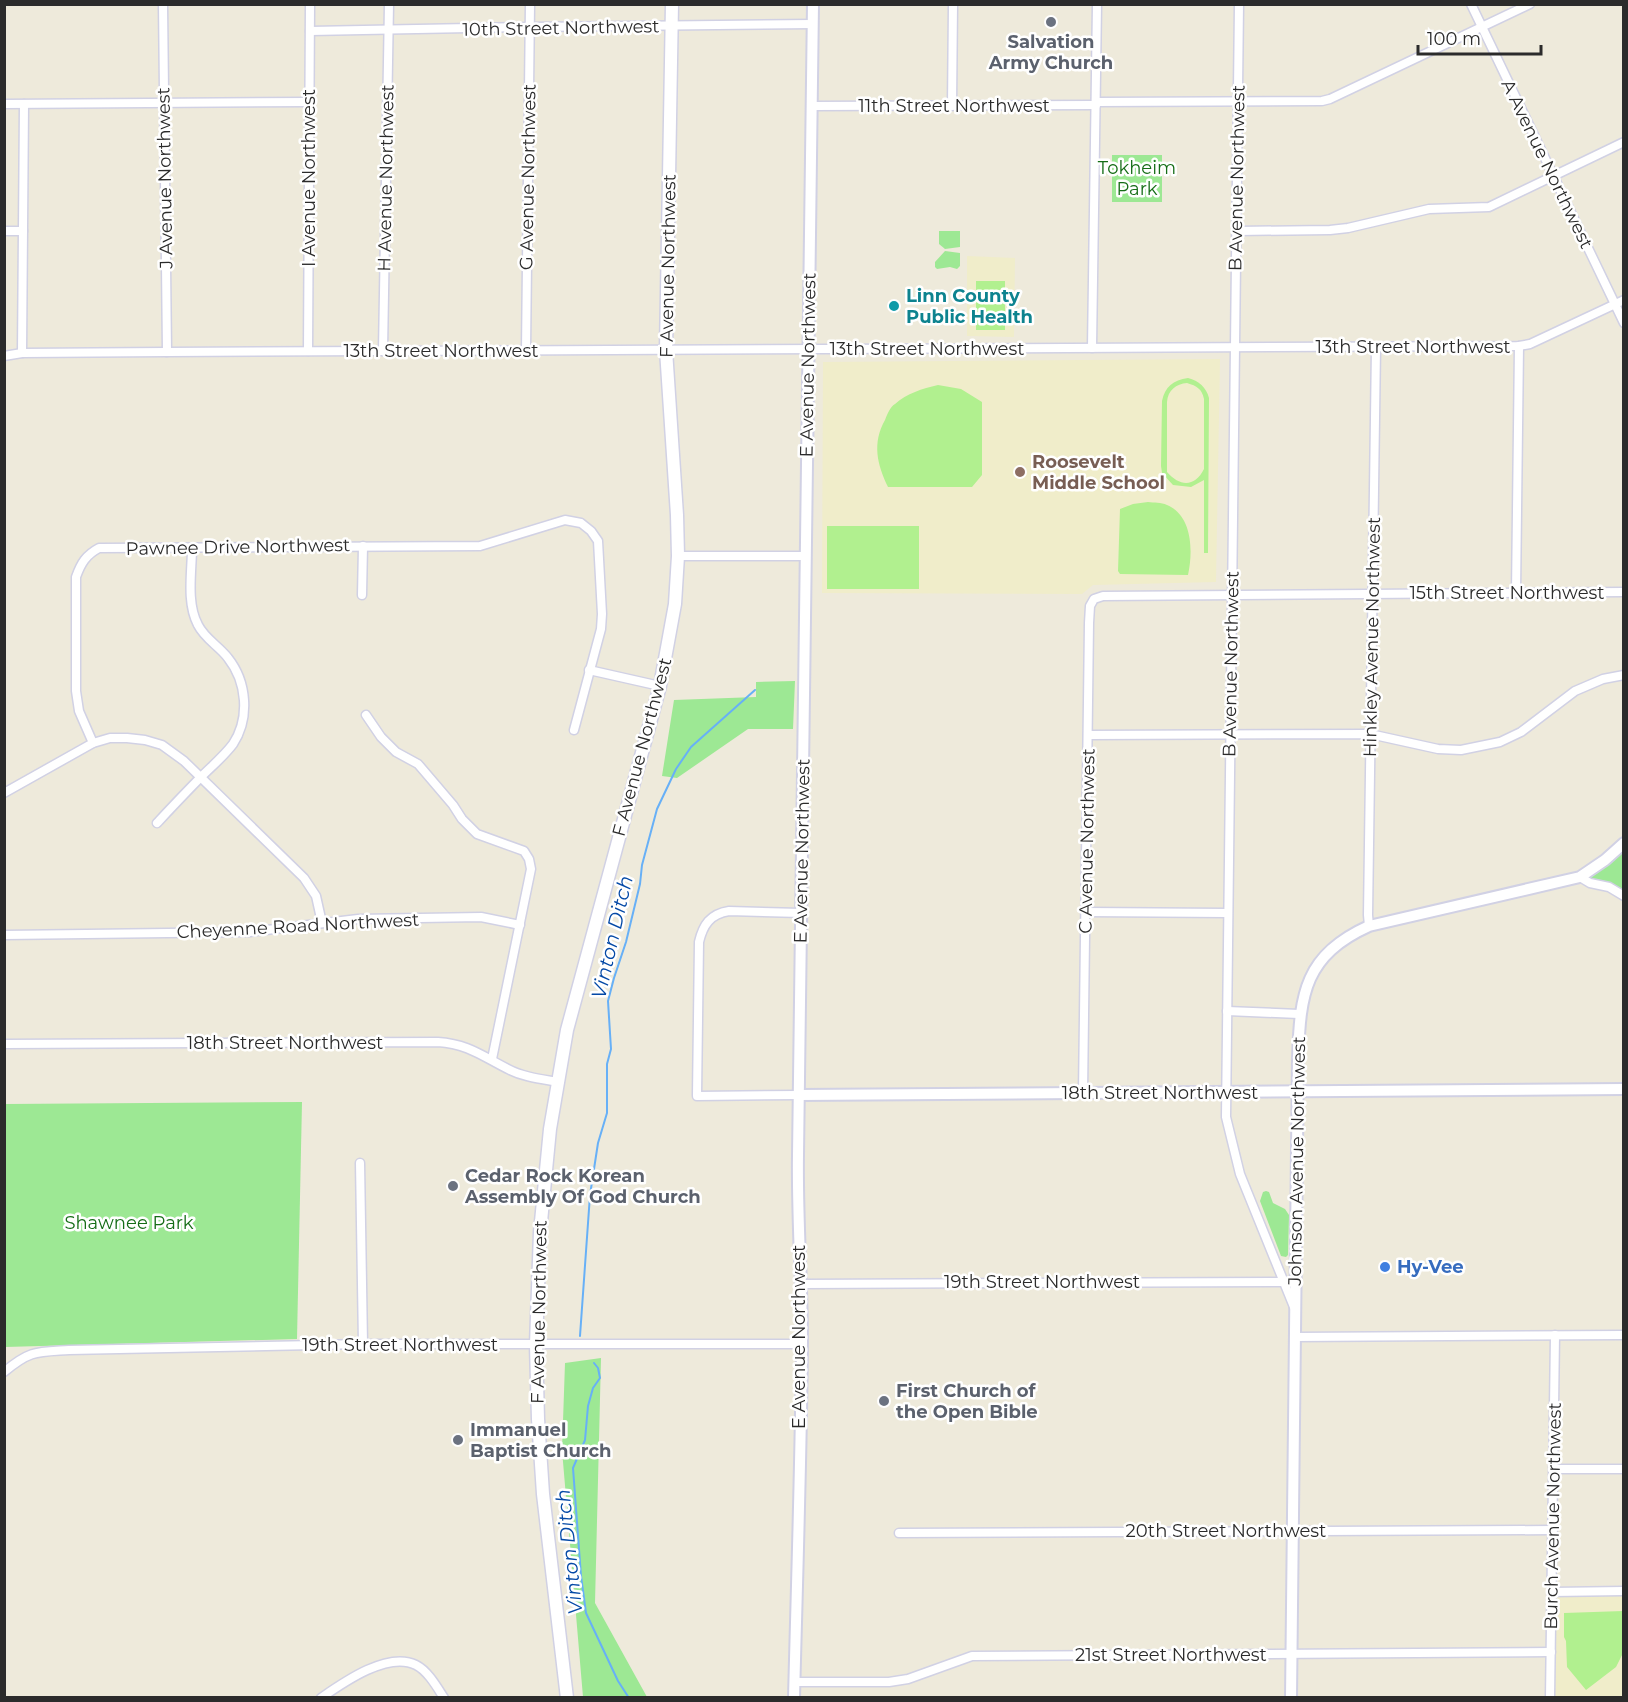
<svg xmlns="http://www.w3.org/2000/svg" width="1628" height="1702" font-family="Montserrat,sans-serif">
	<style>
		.education { fill: #f0edca }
		.green { fill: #9de894 }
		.pitch { fill: #b1f08f; fill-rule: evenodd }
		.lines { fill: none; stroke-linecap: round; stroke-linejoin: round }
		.stream { stroke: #67b0f7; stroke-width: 2 }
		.minor-casing { stroke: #d1d1e4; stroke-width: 11 }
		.tertiary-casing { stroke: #d1d1e4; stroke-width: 14 }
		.secondary-casing { stroke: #d1d1e4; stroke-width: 15 }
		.minor { stroke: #fff; stroke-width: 8 }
		.tertiary { stroke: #fff; stroke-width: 10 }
		.secondary { stroke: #fff; stroke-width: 12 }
		.worship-dot { fill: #6b7280; stroke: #fff; stroke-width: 2 }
		.culture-dot { fill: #0f9aa8; stroke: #fff; stroke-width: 2 }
		.education-dot { fill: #8d6e63; stroke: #fff; stroke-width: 2 }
		.shop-dot { fill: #3f7fe0; stroke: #fff; stroke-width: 2 }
		.labels { text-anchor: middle; stroke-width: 5; stroke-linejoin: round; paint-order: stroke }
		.street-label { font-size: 18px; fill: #2b2b2b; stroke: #fff }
		.worship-label { font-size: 18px; font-weight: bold; fill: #5b616d; stroke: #fff; text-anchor: start }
		.park-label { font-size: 18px; fill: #156d16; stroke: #fff }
		.culture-label { font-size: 18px; font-weight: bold; fill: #0d838f; stroke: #fff; text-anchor: start }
		.education-label { font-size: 18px; font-weight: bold; fill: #785e54; stroke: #fff; text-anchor: start }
		.shop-label { font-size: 18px; font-weight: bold; fill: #366cbe; stroke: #fff; text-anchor: start }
		.water-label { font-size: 20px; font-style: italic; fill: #0449a6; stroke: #fff }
	</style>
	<rect width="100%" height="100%" fill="#eeeadb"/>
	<g class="education">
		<path d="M967 256 1015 258 1014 337 967 336Z"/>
		<path d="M1220 359 1216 582 1093 585 1082 594 822 593 823 362Z"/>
		<path d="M1623 1591V1697L1550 1698 1552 1592Z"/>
	</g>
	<g class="green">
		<rect x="1112" y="155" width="50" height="47"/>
		<path d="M939 231H960V247L945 249 939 244Z"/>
		<path d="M945 251 960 253V266L957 269 950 267 937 269 935 267V262Z"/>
		<path d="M795 681 793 729H748L677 778 662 776 674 700 756 697V682Z"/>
		<path d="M1623 843V896L1590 883 1586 872Z"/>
		<path d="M302 1102 297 1339 5 1347V1104Z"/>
		<path d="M1266 1191 1269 1192 1273 1203 1285 1209 1289 1215 1288 1255 1286 1257 1281 1256 1260 1201 1263 1192Z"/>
		<path d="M601 1358 595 1603 647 1697H583L562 1450 565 1363Z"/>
	</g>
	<g class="pitch">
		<path d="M976 281H1005V295L976 294Z"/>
		<rect x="976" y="299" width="29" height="13"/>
		<rect x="976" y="317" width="29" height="13"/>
		<path d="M1188 378C1199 381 1206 387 1209 398L1208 553H1204V480L1191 487 1173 485 1162 473 1161 466 1162 401C1165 387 1173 380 1188 378ZM1187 383C1197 386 1202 389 1204 399V469C1195 487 1180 487 1167 472V402C1168 390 1176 384 1187 383Z"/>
		<path d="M938 385 961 389 982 402V475L972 487H888C877 464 872 443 885 420 887 415 890 407 895 404 907 393 922 389 938 385Z"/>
		<path d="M1148 502C1154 503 1161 502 1167 505 1193 516 1193 552 1188 575L1120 574 1118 571 1120 509 1133 504Z"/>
		<rect x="827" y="526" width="92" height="63"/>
		<path d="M1623 1611V1653L1616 1667 1586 1690 1567 1667 1566 1641 1564 1637V1613Z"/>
	</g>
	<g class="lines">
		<g class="stream">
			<path d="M580 1336 590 1195 598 1143 607 1113V1064L611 1049 608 1001 614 978 626 942 640 884 642 865 657 809 676 769 691 747 755 690"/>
			<path d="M594 1363 598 1368 600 1378 593 1388 588 1406 585 1440 573 1468 581 1576 586 1613 618 1681 629 1698"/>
		</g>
		<g class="minor-casing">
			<g id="minor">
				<path d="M163 4 167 352"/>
				<path d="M1239 4 1226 1117 1240 1174 1294 1307"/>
				<path d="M1471 4 1624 323"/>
				<path d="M310 31 530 27 813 24"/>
				<path d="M1096 102 1322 101 1330 99 1530 4"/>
				<path d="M4 104 309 102"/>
				<path d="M812 106 1096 105"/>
				<path d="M952 106 953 4"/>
				<path d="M4 231H23"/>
				<path d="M1237 231 1330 230 1348 228 1429 209 1489 207 1624 142"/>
				<path d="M1092 348 1097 4"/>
				<path d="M526 350 530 4"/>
				<path d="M308 351 310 4"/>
				<path d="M383 351 389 4"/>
				<path d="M22 353 24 104"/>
				<path d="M4 356 22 353 167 352 1519 346 1530 344 1624 300"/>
				<path d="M678 556H806"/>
				<path d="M1516 593 1519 346"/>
				<path d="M362 595 363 546"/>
				<path d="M589 670 660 686"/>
				<path d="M366 715 381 737 396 752 418 764 453 805 462 819 477 834 524 851 529 859 531 869 492 1059"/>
				<path d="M1088 735 1370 734 1438 749 1461 750 1500 742 1521 732 1575 691 1603 679 1624 675"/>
				<path d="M93 743 79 711 76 691V577C81 563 86 555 99 548L480 546 565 520 581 523 591 531 598 541 602 614 601 629 574 730"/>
				<path d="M4 793 93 743 110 738H127L145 740 162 745 184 761 304 878 316 896 322 923"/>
				<path d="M157 823C172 807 186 792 201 777 212 766 224 756 233 744 250 718 247 682 228 658 219 646 205 639 198 625 186 603 192 571 192 548"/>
				<path d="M1580 877 1590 883 1609 887 1624 896"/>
				<path d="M1086 912 1227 913"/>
				<path d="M1369 926 1368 915 1376 347"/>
				<path d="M4 935 250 932 358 919 481 917 520 925"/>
				<path d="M1227 1011 1299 1014"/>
				<path d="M4 1044 438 1042C468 1044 482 1056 508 1069 523 1077 541 1079 558 1082"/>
				<path d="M1083 1094 1089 623 1090 606 1094 599 1103 596 1624 592"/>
				<path d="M799 1095 697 1096 699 942C703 925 710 914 729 911L801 913"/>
				<path d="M360 1163 363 1344"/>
				<path d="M802 1284 1283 1282"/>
				<path d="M1295 1337 1624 1335"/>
				<path d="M4 1372C30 1350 37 1352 69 1350L363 1344H802"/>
				<path d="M1554 1469H1624"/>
				<path d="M899 1533 1553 1530"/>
				<path d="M1552 1592 1624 1591"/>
				<path d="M794 1682H889L908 1679 972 1656 1551 1652"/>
				<path d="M321 1698C344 1682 388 1651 416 1665 428 1671 437 1687 444 1698"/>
				<path d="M1550 1698 1555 1335"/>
			</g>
		</g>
		<g class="tertiary-casing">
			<g id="tertiary">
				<path d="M799 1095 1624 1089"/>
				<path d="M794 1698C797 1579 801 1461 802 1342 802 1280 797 1218 798 1155L813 4"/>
				<path d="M1291 1698 1298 1058C1300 993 1305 955 1369 926L1580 877 1605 860 1624 843"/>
			</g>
		</g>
		<g class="secondary-casing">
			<path id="secondary" d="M567 1698 543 1494 538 1419 536 1345 540 1232 550 1129 567 1030 660 686 675 604 678 556 677 515 666 350 672 4"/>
		</g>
		<use href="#minor" class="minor"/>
		<use href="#tertiary" class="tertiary"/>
		<use href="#secondary" class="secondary"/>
	</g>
	<g class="worship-dot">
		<circle cx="1051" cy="22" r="6"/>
		<circle cx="453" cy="1186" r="6"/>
		<circle cx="884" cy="1401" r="6"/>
		<circle cx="458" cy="1440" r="6"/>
	</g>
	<circle class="culture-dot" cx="894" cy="306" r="6"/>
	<circle class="education-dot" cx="1020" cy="472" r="6"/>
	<circle class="shop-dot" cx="1385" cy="1267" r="6"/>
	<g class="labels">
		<g class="street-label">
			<text transform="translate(561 28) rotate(-1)" y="6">10th Street Northwest</text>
			<text x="954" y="112">11th Street Northwest</text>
			<text transform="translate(1547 164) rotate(64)" y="6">A Avenue Northwest</text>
			<text transform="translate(528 177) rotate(-89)" y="6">G Avenue Northwest</text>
			<text transform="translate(165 178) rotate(-91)" y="6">J Avenue Northwest</text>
			<text transform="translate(309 178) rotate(-90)" y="6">I Avenue Northwest</text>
			<text transform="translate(386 178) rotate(-89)" y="6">H Avenue Northwest</text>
			<text transform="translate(1237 178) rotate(-89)" y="6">B Avenue Northwest</text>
			<text transform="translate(668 266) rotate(-89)" y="6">F Avenue Northwest</text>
			<text x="1413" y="353">13th Street Northwest</text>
			<text x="927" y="355">13th Street Northwest</text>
			<text x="441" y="357">13th Street Northwest</text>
			<text transform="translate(808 365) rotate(-89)" y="6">E Avenue Northwest</text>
			<text transform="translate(238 547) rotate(-1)" y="6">Pawnee Drive Northwest</text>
			<text x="1507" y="599">15th Street Northwest</text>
			<text transform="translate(1372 637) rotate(-89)" y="6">Hinkley Avenue Northwest</text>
			<text transform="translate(1231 664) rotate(-89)" y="6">B Avenue Northwest</text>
			<text transform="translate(642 747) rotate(-75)" y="6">F Avenue Northwest</text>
			<text transform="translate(1087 841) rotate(-89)" y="6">C Avenue Northwest</text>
			<text transform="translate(802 851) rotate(-89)" y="6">E Avenue Northwest</text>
			<text transform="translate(298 926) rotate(-3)" y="6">Cheyenne Road Northwest</text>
			<text x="285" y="1049">18th Street Northwest</text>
			<text x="1160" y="1099">18th Street Northwest</text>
			<text transform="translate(1297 1161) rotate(-89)" y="6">Johnson Avenue Northwest</text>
			<text x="1042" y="1288">19th Street Northwest</text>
			<text transform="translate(539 1312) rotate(-89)" y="6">F Avenue Northwest</text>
			<text transform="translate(799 1337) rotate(-90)" y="6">E Avenue Northwest</text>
			<text x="400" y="1351">19th Street Northwest</text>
			<text transform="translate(1553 1516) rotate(-89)" y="6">Burch Avenue Northwest</text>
			<text x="1226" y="1537">20th Street Northwest</text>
			<text x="1171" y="1661">21st Street Northwest</text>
		</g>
		<g class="worship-label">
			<text x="1051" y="48" text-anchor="middle">Salvation<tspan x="1051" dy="21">Army Church</tspan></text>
			<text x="465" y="1182">Cedar Rock Korean<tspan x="465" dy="21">Assembly Of God Church</tspan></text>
			<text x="896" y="1397">First Church of<tspan x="896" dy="21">the Open Bible</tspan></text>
			<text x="470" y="1436">Immanuel<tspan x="470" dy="21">Baptist Church</tspan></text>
		</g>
		<g class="park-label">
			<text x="1137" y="174">Tokheim<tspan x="1137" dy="21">Park</tspan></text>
			<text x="129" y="1229">Shawnee Park</text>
		</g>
		<g class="culture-label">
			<text x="906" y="302">Linn County<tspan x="906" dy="21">Public Health</tspan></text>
		</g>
		<g class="education-label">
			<text x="1032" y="468">Roosevelt<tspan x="1032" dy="21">Middle School</tspan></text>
		</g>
		<g class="shop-label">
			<text x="1397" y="1273">Hy-Vee</text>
		</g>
		<g class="water-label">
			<text transform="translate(612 937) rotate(-77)" y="7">Vinton Ditch</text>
			<text transform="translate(569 1552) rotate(-96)" y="7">Vinton Ditch</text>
		</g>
	</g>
	<rect width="1628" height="1702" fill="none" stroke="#2b2b2b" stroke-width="12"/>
	<path d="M1418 45v9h123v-9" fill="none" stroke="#2b2b2b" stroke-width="3"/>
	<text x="1427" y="45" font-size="18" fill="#2b2b2b" stroke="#ffffff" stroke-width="4.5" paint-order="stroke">100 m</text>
</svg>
